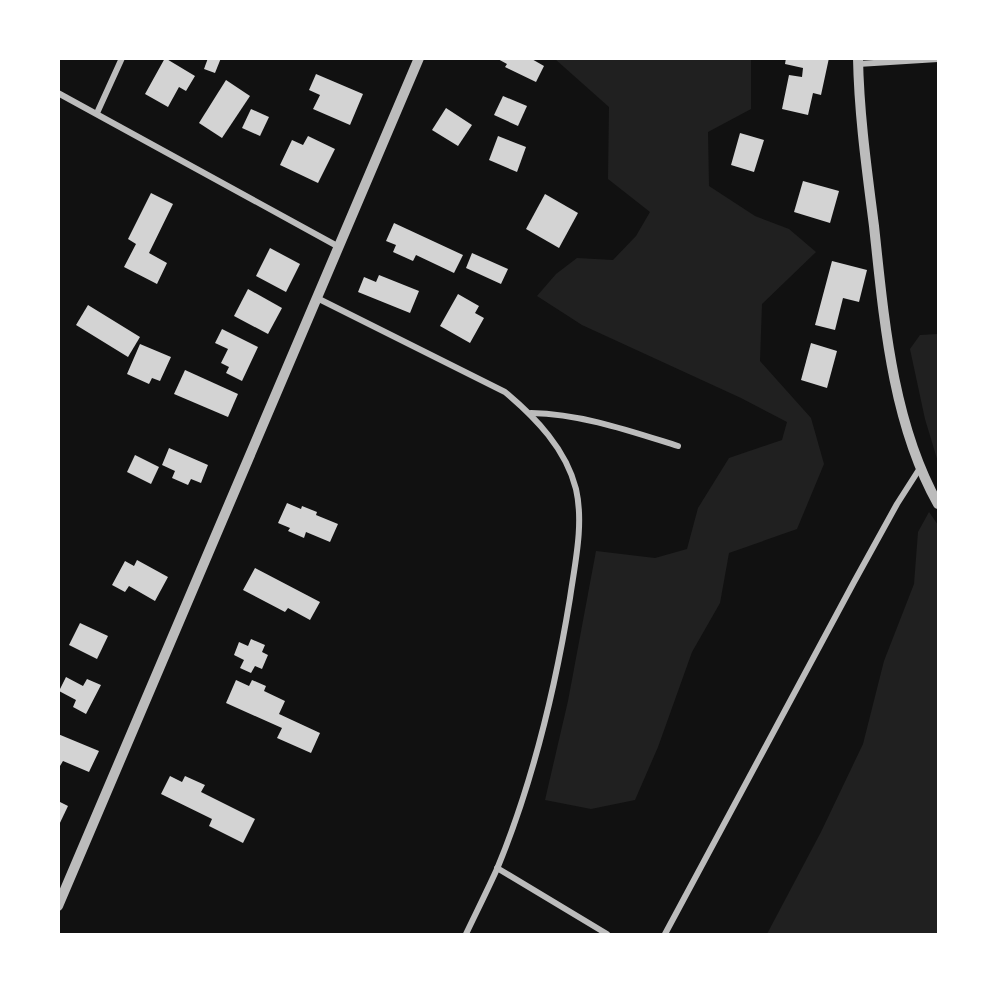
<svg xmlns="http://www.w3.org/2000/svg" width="997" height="993" font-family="Rubik,sans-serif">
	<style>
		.green { fill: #202020 }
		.building { fill: #d3d3d3 }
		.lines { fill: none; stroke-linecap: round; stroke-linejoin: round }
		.minor { stroke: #bcbcbc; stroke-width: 6 }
		.tertiary { stroke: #bcbcbc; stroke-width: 10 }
	</style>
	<rect width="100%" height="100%" fill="#111"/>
	<g class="green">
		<path d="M555 59H751V109L708 132 709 186 755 216 789 229 816 252 762 304 760 361 811 418 824 464 797 529 729 553 720 603 692 652 658 747 635 800 591 809 545 800 568 701 596 551 655 558 687 549 698 508 729 458 782 440 787 422 741 398 582 325 537 296 556 274 577 258 613 260 636 236 650 212 608 179 609 107Z"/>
		<path d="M938 334V462L925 419 910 349 920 335Z"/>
		<path d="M929 512 938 525V934H767L821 832 863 744 884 661 914 584 918 532Z"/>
	</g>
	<g class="building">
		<path d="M165 58 195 76 186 91 179 87 168 107 145 94Z"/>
		<path d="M208 58H221L215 73 204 69Z"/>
		<path d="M496 58H530L544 66 536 82 505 67 507 64Z"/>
		<path d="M786 58H829L821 95 813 93 808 115 782 109 789 75 802 77 803 68 785 64Z"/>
		<path d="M316 74 363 94 350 125 313 109 320 95 309 90Z"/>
		<path d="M226 80 250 96 222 138 199 123Z"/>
		<path d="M503 96 527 106 518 126 494 115Z"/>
		<path d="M446 108 472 125 458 146 432 130Z"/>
		<path d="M251 109 269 117 260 136 242 128Z"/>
		<path d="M740 133 764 140 754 172 731 165Z"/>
		<path d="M308 136 335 149 318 183 280 165 292 140 303 145Z"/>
		<path d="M498 136 526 147 517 172 489 160Z"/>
		<path d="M803 181 839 191 830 223 794 212Z"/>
		<path d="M151 193 173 204 149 253 167 263 157 284 124 267 136 244 128 239Z"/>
		<path d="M545 194 578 213 559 248 526 229Z"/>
		<path d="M394 223 463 255 454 273 416 255 413 261 393 252 396 245 386 241Z"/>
		<path d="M270 248 300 264 286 292 256 276Z"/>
		<path d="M472 253 508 269 501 284 466 268Z"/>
		<path d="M832 261 867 270 859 302 843 298 835 330 815 325Z"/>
		<path d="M379 275 419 291 410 313 358 292 364 277 376 282Z"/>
		<path d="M248 289 282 308 268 334 234 316Z"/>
		<path d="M458 294 479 306 475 313 484 318 470 343 440 326Z"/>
		<path d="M88 305 140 337 128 357 76 325Z"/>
		<path d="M222 329 258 347 242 381 226 373 229 367 221 363 228 349 215 343Z"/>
		<path d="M811 343 837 351 827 388 801 380Z"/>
		<path d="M140 344 171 357 160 381 152 378 149 384 127 374Z"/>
		<path d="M185 370 238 394 228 417 174 394Z"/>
		<path d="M169 448 208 465 201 483 191 479 188 485 172 478 175 471 162 465Z"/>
		<path d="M135 455 159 467 151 484 127 472Z"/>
		<path d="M287 503 301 509 302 506 317 512 316 515 338 524 330 542 306 532 304 538 288 531 290 528 278 523Z"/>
		<path d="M137 560 168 577 155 601 129 586 125 592 112 585 125 561 134 566Z"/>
		<path d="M255 568 320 602 310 620 288 608 285 612 243 590Z"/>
		<path d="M80 623 108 636 97 659 69 645Z"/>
		<path d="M251 639 265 645 262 652 268 655 262 669 255 666 251 673 240 668 244 660 234 655 239 642 248 646Z"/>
		<path d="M66 677 83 686 87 679 101 685 86 714 73 707 76 700 59 691Z"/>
		<path d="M236 680 249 686 252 680 266 686 264 691 285 701 279 714 320 733 311 753 277 738 282 728 226 703Z"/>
		<path d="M58 734 99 751 89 772 63 761 60 766 58 765Z"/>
		<path d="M170 776 182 782 185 776 205 785 201 792 255 819 243 843 209 826 212 819 161 794Z"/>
		<path d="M58 801 68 806 58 827Z"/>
	</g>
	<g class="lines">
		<g class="minor">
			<path d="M858 64 938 59"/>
			<path d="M58 93 339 247"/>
			<path d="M97 113 122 58"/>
			<path d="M317 298 505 392C536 418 566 449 576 489 584 524 575 563 570 598 555 690 533 782 497 869 487 891 476 913 466 934"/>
			<path d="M531 413C582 414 630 431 678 446"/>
			<path d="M497 868 607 934"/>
			<path d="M665 934 854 582 897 504 920 468"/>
		</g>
		<g class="tertiary">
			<path d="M858 58C859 114 867 171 874 226 884 319 892 422 938 504"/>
			<path d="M58 906 419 58"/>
		</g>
	</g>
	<rect width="997" height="993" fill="none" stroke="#ffffff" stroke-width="120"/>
</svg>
